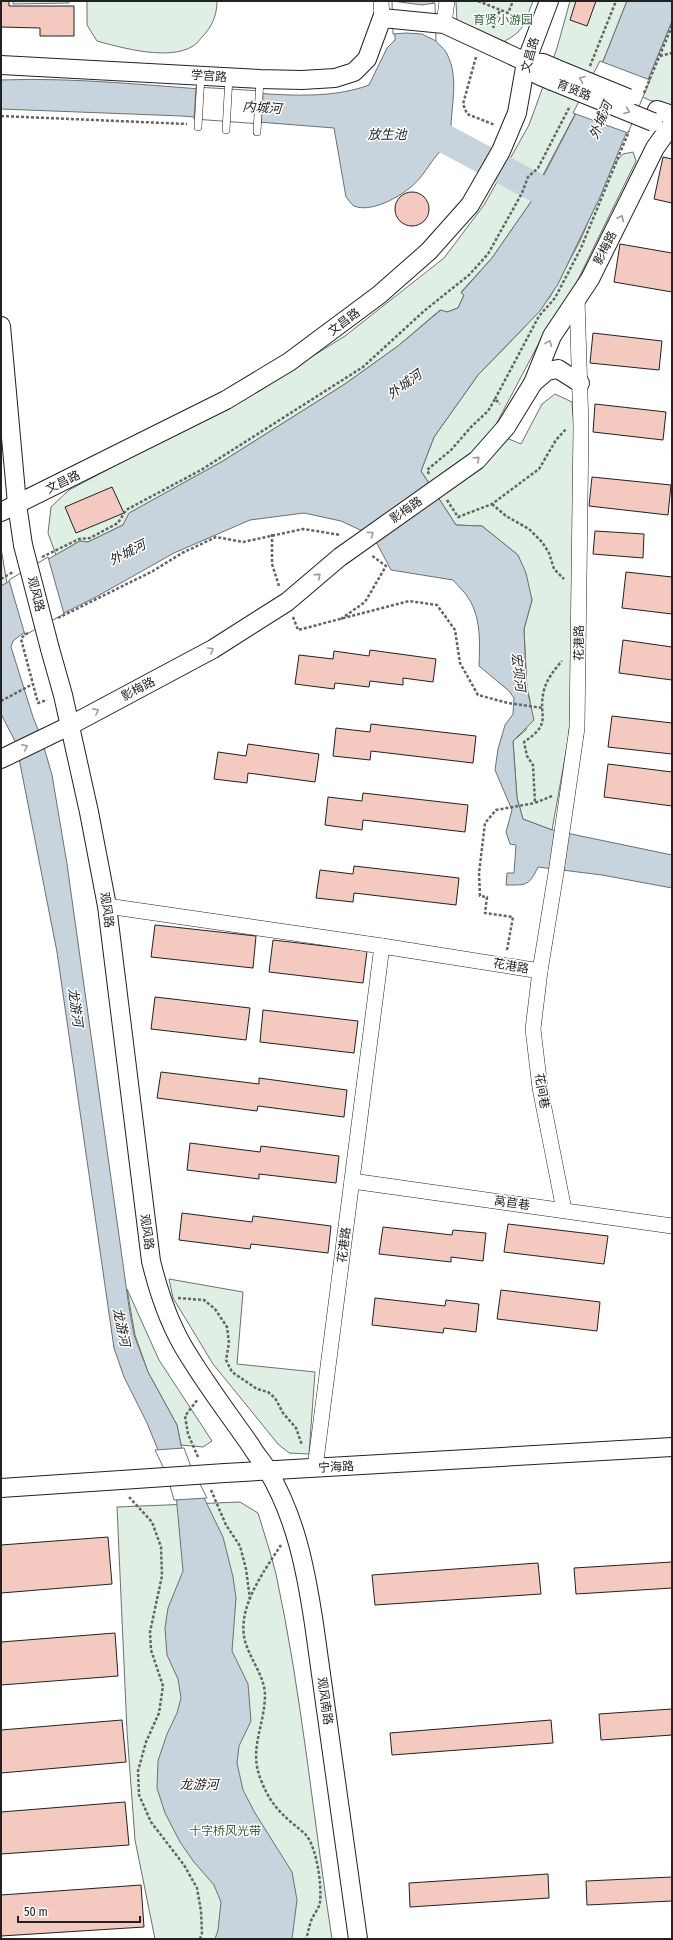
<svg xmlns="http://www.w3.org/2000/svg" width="673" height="1940" font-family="'Fira Sans Condensed','Noto Sans SC',sans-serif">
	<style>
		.green { fill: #e0efe3; stroke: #6f6f6f }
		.water { fill: #c7d3dd; stroke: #6f6f6f }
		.pier { fill: #fff; stroke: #6f6f6f }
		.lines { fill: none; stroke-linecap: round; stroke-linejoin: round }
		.river { stroke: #c7d3dd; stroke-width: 29 }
		.building { fill: #f3c9c0; stroke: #222 }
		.service-casing { stroke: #222; stroke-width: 8 }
		.minor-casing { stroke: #222; stroke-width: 16 }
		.tertiary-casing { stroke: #222; stroke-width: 20 }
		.path { stroke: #646464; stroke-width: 2.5; stroke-dasharray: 3 2; stroke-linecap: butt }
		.service { stroke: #fff; stroke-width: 7 }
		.minor { stroke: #fff; stroke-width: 15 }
		.tertiary { stroke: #fff; stroke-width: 18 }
		.tertiary-bridge-casing { stroke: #222; stroke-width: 20; stroke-linecap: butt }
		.tertiary-bridge { stroke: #fff; stroke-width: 18 }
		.oneway { stroke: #9c9c9c }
		.labels { text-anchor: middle; stroke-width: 3; stroke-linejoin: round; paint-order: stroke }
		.park-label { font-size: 12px; fill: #2f5e38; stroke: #fff }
		.street-label { font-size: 12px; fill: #222; stroke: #fff }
		.water-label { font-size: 13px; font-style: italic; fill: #222; stroke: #fff }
	</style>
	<rect width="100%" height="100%" fill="#fff"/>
	<g class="green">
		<path d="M13 1H69V3L13 4Z"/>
		<path d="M87 1H217C217 15 212 27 202 37 199 40 197 44 193 46 170 61 122 48 97 41L87 25Z"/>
		<path d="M456 1H533C525 22 525 31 503 42L457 22Z"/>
		<path d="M570 1H627L604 59 543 175 532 183 535 196 492 258 461 292 464 295 458 308 447 312 440 310 398 346 345 384 223 461 130 513 123 525 88 542 80 541 56 555 48 533 51 507 69 490 247 396 300 364 345 336 444 258 484 205 529 125 557 48Z"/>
		<path d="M672 21V105H670L649 100 641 96Z"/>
		<path d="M633 152 636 161 568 300 550 322 492 432 521 444 542 404 555 394 572 402 575 438V606L569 735 552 830 523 819 517 798 513 741 526 730 530 700 527 689 524 629 532 600 518 555 482 526 456 525 421 471 434 437 478 375 521 331 550 297 580 241 612 166 623 154Z"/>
		<path d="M1 548 7 584 1 586Z"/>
		<path d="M169 1279 243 1292 237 1364 315 1372 309 1454 289 1453 278 1444 213 1364 173 1298Z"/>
		<path d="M127 1289 159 1360 212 1441 203 1447 181 1445 177 1425 148 1372 135 1335Z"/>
		<path d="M240 1502 258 1513C264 1533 271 1554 276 1574 302 1695 313 1817 332 1939H155L135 1840 127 1731 117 1507Z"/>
	</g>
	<g class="water">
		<path d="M394 1H433L435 40C439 45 445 49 447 54 460 79 450 108 451 134L473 146 467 157 445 147C434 156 429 167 420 178 408 193 373 214 354 206 351 204 348 199 346 197L334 128 182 116 1 109V80C76 77 153 86 228 91 272 94 327 101 369 85L387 48 395 40Z"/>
		<path d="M627 1H672V21L600 197 558 284 540 311 478 375 434 437 421 471 456 525 482 526 518 555 526 573 532 600 524 629 526 675 527 689 534 720 513 741 517 798 523 819 552 830 672 855V888L602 875 538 867C529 886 527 885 506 885L507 873H514L516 845 510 844 506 832 512 810 495 770 498 749 505 725 513 714 514 698 509 691 479 666C480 644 481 618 469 599 465 592 458 586 453 580L391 570 373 536 341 521 304 513 250 520 174 553 96 597 22 634 13 641 11 647 33 717 41 737 52 775 67 864 129 1307 134 1335 148 1372 177 1425 181 1445 188 1465 223 1537 233 1577 236 1598 232 1651 248 1684 251 1721 239 1746 237 1763 243 1790 255 1813 292 1872 297 1900 292 1939H215L218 1930 221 1902 214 1885 194 1862 180 1842 165 1813 157 1788 158 1761 167 1734 177 1713 181 1698 178 1679 167 1655 165 1628 168 1608 183 1571 176 1494 147 1423 124 1377 114 1348 57 952 16 743 1 714V586L80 541 88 542 123 525 129 513 223 461 345 384 398 346 441 310 447 312 458 308 464 295 461 293 492 258 535 196 532 183 544 175 604 59Z"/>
	</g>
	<g class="pier">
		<path d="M392 1 422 5 435 3 436 41 422 34 406 33 393 34Z"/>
		<path d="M600 61 650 80 628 133 573 113Z"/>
		<path d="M196 87 261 91 263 96 261 124 194 119Z"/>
		<path d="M48 557 64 614 25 635 9 580Z"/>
		<path d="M184 1448 190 1464 207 1498 174 1500 167 1475 155 1450Z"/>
	</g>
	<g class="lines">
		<path class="river" d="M434 133 565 203"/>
	</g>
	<g class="building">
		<path d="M1 1H9V6H74V36H40V28L1 27Z"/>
		<path d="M576 1H596L587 26 570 20Z"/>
		<path d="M663 157 672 159V203L654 199Z"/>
		<circle cx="412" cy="209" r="17"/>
		<path d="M620 244 672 253V292L614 282Z"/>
		<path d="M593 333 662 341 659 370 590 363Z"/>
		<path d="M595 404 666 412 663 440 593 432Z"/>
		<path d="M592 477 671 485 668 515 589 506Z"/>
		<path d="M112 487 124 513 76 533 65 507Z"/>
		<path d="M595 531 644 534 643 558 593 554Z"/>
		<path d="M626 572 672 577V614L622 608Z"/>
		<path d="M623 640 672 647V680L619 673Z"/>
		<path d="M370 650 436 659 433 682 403 678V685L370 681 369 687 335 683 334 689 295 684 299 655 333 659 334 651 369 656Z"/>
		<path d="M612 716 672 723V754L608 747Z"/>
		<path d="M371 724 476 736 473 763 371 751 370 760 333 756 336 728 370 732Z"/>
		<path d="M248 744 319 754 315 782 248 773 247 783 214 779 218 752 246 756Z"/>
		<path d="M608 764 672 772V806L604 797Z"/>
		<path d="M363 793 468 805 465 832 363 820 362 830 325 825 328 797 362 801Z"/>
		<path d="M354 866 459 878 456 905 354 893 353 902 316 898 320 870 353 874Z"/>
		<path d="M155 925 256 936 253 968 151 957Z"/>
		<path d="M273 940 367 951 363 983 269 972Z"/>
		<path d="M155 997 250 1008 246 1040 151 1029Z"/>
		<path d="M263 1010 358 1021 354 1053 260 1042Z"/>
		<path d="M161 1072 259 1084V1078L347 1090 344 1117 258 1106 257 1111 157 1098Z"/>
		<path d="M190 1143 260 1152 261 1146 339 1156 336 1183 259 1174V1179L187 1170Z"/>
		<path d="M182 1213 252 1222 253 1216 331 1226 328 1253 251 1244 250 1249 179 1240Z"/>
		<path d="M508 1224 608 1236 604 1264 504 1252Z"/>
		<path d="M383 1227 452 1235 453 1230 486 1233 483 1261 451 1257V1262L379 1254Z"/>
		<path d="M501 1290 600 1302 597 1331 497 1319Z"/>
		<path d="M375 1298 445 1306 446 1300 479 1304 476 1332 444 1328 443 1333 372 1325Z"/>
		<path d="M108 1537 112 1584 1 1593V1545Z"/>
		<path d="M672 1562V1588L576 1594 574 1568Z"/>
		<path d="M538 1563 541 1594 375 1605 372 1575Z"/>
		<path d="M115 1633 118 1676 1 1685V1642Z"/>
		<path d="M672 1709V1735L601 1740 599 1714Z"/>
		<path d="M122 1720 126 1762 1 1773V1730Z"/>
		<path d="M551 1720 553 1743 392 1755 390 1733Z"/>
		<path d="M125 1802 129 1845 1 1854V1812Z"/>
		<path d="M548 1874 549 1898 410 1907 409 1883Z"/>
		<path d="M672 1877V1901L587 1905 586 1881Z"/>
		<path d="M141 1885 144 1927 1 1936V1895Z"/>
	</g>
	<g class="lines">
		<g class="service-casing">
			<g id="service">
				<path d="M198 127 201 75"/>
				<path d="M226 130 229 77"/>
				<path d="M257 132 260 79"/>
			</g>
		</g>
		<g class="minor-casing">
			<g id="minor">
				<path d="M381 1 382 18"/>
				<path d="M444 24 447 1"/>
				<path d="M107 906 382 946"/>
				<path d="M540 971 533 1029 540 1088 564 1210"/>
				<path d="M352 1181 672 1226"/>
				<path d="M315 1468 382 946 540 971 556 873 577 728 581 427 577 299"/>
			</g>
		</g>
		<g class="tertiary-casing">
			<g id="tertiary">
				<path d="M526 62 538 75 552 81"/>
				<path d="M1 65 260 79 302 80 335 78 354 72 367 59 382 18 444 24 526 62 543 63 557 69"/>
				<path d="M657 110 672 115"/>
				<path d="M1 326 17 504 23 545"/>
				<path d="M533 383 547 371 558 369 580 383"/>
				<path d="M506 427 533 383 552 336 590 279 655 148 672 124"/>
				<path d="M1 512 226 400 289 362 379 295 429 251 470 205 501 151 517 113 526 62 549 1"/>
				<path d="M50 649 63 695 89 812 107 906 151 1261C159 1294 170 1327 189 1356 208 1387 230 1416 251 1446 256 1455 263 1462 268 1471 296 1518 306 1571 314 1624L358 1939"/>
				<path d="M1 759 69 726 213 649 287 602 340 557"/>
				<path d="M225 1473 672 1447"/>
				<path d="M1 1488 121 1480"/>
			</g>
		</g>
		<g class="path">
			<path d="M478 1 508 13 513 1"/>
			<path d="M493 28 500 10"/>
			<path d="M660 56 672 53"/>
			<path d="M476 57 463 104 467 114 495 125"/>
			<path d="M590 66 616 1"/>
			<path d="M644 93 672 26"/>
			<path d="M1 116 187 124"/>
			<path d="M495 399 539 316 555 298 581 248 629 131"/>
			<path d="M429 474 427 470 451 450 471 427 488 411 495 399 500 404"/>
			<path d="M447 500 458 517 492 504 539 469 556 440 566 429"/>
			<path d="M492 504 506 516 529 529 542 542 549 553 554 569 564 579"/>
			<path d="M272 534V564L279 586"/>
			<path d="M42 557 79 539 90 538 118 523 126 510 201 470 363 367 424 311 469 275 488 254 522 193 528 177 538 168 570 106"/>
			<path d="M1 579 13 572"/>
			<path d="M293 617 298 630 409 601 437 605 455 630 460 663 478 695 508 703 543 708"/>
			<path d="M58 618 153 571 182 553 216 537 243 542 303 529 341 535"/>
			<path d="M341 619 365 602 386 566 371 555"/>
			<path d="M28 633 24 635 21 639 38 703 47 700"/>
			<path d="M1 701 33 684"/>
			<path d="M552 796 535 803 533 765 527 756 524 742C554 722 537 717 544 690 547 679 554 670 562 661"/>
			<path d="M507 950 513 917 485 913 487 897 480 896 479 873 485 823 496 810 535 803"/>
			<path d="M178 1298 204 1300 215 1309 227 1327 229 1343 226 1360 232 1372 257 1389 268 1392 275 1398 283 1413 296 1428 302 1445"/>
			<path d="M198 1457 188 1434 185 1416 198 1399"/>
			<path d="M211 1490 226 1525 240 1546 246 1569 250 1599"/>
			<path d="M129 1497 152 1522 161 1547 162 1576 150 1632 151 1650 163 1686 159 1713 146 1742 138 1771 139 1795 151 1822 184 1865 197 1888 201 1911 202 1933 200 1939"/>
			<path d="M281 1545C263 1573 233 1612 247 1647 253 1663 264 1677 265 1694 265 1726 248 1749 261 1780 268 1799 277 1810 292 1823 297 1827 302 1831 306 1835 317 1848 322 1886 320 1902 319 1909 313 1915 311 1921 309 1927 308 1933 306 1939"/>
		</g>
		<use href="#service" class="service"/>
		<use href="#minor" class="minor"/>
		<use href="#tertiary" class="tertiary"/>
		<g class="tertiary-bridge-casing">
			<g id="tertiary-bridge">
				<path d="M557 69 628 98"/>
				<path d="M552 81 653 122"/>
				<path d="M23 545 50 649"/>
				<path d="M340 557 477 460 506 427"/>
				<path d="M121 1480 225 1473"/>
			</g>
		</g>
		<use href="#tertiary-bridge" class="tertiary-bridge"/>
	</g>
	<defs><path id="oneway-chevron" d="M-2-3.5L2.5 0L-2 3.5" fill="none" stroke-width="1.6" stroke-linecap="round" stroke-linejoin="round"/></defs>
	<g class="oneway">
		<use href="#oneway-chevron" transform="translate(582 79) rotate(-158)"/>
		<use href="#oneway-chevron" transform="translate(627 111) rotate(22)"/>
		<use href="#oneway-chevron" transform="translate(621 218) rotate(-63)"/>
		<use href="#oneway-chevron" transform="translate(549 343) rotate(-68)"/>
		<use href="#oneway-chevron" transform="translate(477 459) rotate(-42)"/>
		<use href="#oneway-chevron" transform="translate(371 534) rotate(-36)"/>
		<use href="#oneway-chevron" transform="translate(318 576) rotate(-40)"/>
		<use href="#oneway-chevron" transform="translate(211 650) rotate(-30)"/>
		<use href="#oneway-chevron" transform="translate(96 711) rotate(-28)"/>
		<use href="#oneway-chevron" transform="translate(25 747) rotate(-26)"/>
	</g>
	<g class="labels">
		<g class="park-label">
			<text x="503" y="24">育贤小游园</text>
			<text x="225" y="1835">十字桥风光带</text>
		</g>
		<g class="street-label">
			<text transform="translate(530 55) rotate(-74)" y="4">文昌路</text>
			<text transform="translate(209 76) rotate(4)" y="4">学宫路</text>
			<text transform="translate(574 90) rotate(22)" y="4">育贤路</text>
			<text transform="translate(605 248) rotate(-63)" y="4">影梅路</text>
			<text transform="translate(344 322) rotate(-37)" y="4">文昌路</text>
			<text transform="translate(63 482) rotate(-26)" y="4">文昌路</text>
			<text transform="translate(406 510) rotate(-35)" y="4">影梅路</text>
			<text transform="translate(36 594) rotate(76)" y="4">观风路</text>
			<text transform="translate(579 643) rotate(-89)" y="4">花港路</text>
			<text transform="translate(138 689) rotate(-28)" y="4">影梅路</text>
			<text transform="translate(107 910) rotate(82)" y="4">观风路</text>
			<text transform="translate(511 966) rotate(10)" y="4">花港路</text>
			<text transform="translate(542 1091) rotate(80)" y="4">花间巷</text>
			<text transform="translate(512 1203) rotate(8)" y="4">莴苣巷</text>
			<text transform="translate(147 1232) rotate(82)" y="4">观风路</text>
			<text transform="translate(344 1245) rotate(-83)" y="4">花港路</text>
			<text transform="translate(336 1467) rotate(-3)" y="4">宁海路</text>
			<text transform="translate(325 1701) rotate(82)" y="4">观风南路</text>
		</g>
		<g class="water-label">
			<text transform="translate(262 107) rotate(4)" y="5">内城河</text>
			<text transform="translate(600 120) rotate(-67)" y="5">外城河</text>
			<text x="387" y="139">放生池</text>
			<text transform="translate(404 384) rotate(-36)" y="5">外城河</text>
			<text transform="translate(127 552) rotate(-27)" y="5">外城河</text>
			<text transform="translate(519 672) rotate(83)" y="5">宏坝河</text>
			<text transform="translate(76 1007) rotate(82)" y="5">龙游河</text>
			<text transform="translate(122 1327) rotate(78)" y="5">龙游河</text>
			<text x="199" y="1789">龙游河</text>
		</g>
	</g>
	<rect width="673" height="1940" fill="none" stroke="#222222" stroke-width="4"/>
	<path d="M18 1916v6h122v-6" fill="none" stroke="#222222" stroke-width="2"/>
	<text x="24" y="1916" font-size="12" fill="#222222" stroke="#ffffff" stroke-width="3" paint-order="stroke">50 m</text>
</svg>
